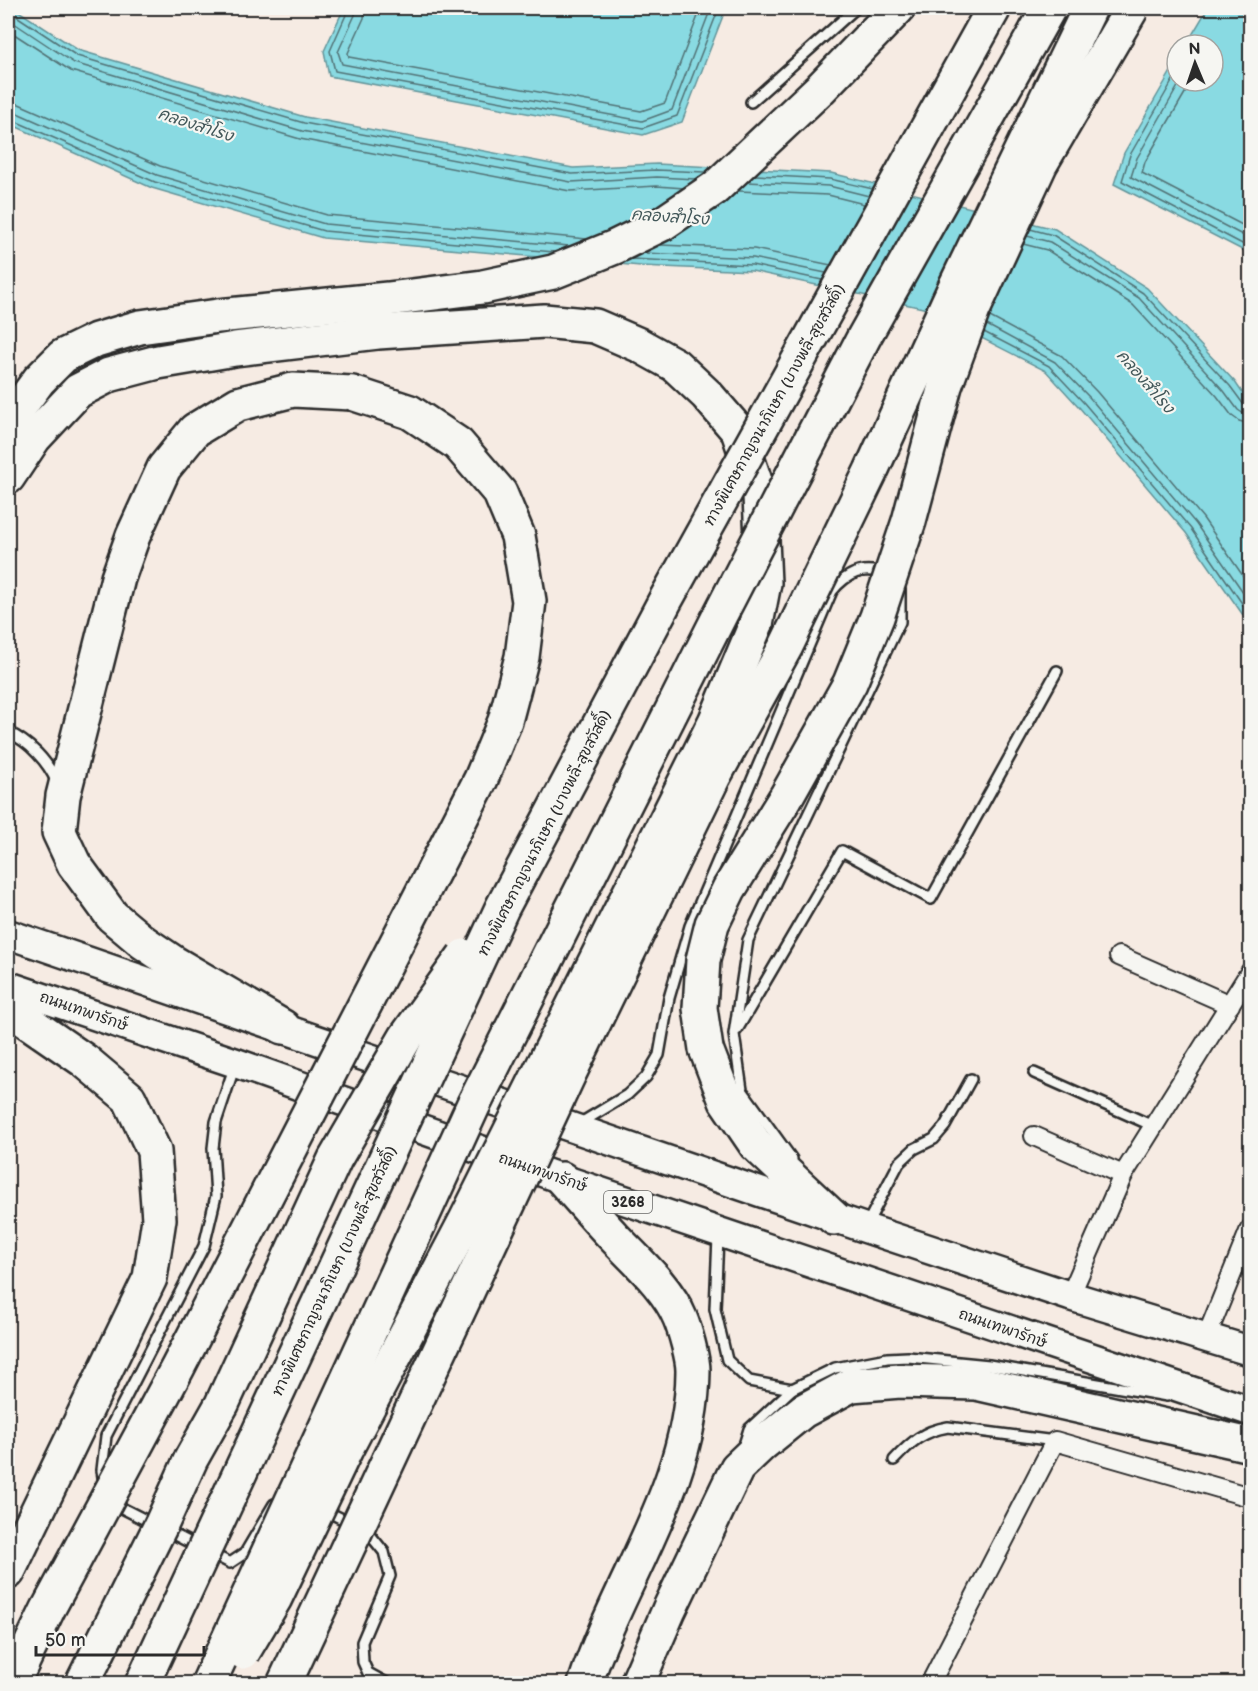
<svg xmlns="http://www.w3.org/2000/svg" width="1258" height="1691" font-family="'Balsamiq Sans','Playpen Sans Thai',sans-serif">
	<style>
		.water { fill: #89dae2; stroke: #639499; stroke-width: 1.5 }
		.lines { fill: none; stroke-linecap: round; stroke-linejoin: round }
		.shore { stroke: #517174; stroke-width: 1.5 }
		.lane-casing { stroke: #2b2b2b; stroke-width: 14 }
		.street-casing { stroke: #2b2b2b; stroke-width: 22 }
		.primary-casing { stroke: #2b2b2b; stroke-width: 33 }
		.highway-casing { stroke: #2b2b2b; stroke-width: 38 }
		.lane { stroke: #f6f6f2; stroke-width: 9 }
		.street { stroke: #f6f6f2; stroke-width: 18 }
		.primary { stroke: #f6f6f2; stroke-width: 28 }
		.highway { stroke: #f6f6f2; stroke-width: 33 }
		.highway-bridge-casing { stroke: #2b2b2b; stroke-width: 38; stroke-linecap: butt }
		.highway-bridge { stroke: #f6f6f2; stroke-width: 33 }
		.labels { text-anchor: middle; stroke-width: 4.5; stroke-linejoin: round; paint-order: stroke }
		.shield { fill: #f6f6f2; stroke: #686867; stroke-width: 1.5 }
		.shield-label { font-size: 14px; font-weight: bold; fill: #2b2b2b }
		.street-label { font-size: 15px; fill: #2b2b2b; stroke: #f6f6f2 }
		.water-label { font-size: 16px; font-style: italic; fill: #425759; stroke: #f6f6f2 }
	</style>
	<rect width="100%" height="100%" fill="#f6ebe3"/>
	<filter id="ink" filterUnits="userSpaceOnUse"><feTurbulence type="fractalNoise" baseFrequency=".0167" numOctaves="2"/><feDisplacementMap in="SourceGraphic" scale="12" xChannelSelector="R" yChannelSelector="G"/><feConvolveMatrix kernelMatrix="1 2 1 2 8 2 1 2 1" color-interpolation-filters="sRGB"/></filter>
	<g filter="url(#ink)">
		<g class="water">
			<path d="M8 8H14L78 50 305 117 573 168 657 164 831 173 1055 229 1147 288 1235 382 1250 404V625L1186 533 1079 407 1046 371 923 308 752 271 641 266 323 238 152 188 8 123Z"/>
			<path d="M344 8H726L682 122 643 135 329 76 324 51Z"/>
			<path d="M1208 8H1250V254L1114 184 1124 153 1177 61V81H1213V45H1186Z"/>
		</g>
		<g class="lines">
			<g class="shore">
				<path d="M12 8 15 15 77 56 304 123 572 174 656 170 705 172"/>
				<path d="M349 8 330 51 335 71 643 128 677 116 719 8"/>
				<path d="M356 8 355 15 338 52 342 64 642 121 672 110 711 8"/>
				<path d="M365 8 364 18 348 53 349 57 641 111 665 103 701 8"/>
				<path d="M8 19 74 63 302 131 571 182 657 177 696 179"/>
				<path d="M8 30 71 71 300 139 570 191 657 186 684 188"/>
				<path d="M1177 73 1130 155 1122 181 1250 248"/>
				<path d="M1181 81 1137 158 1131 177 1250 239"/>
				<path d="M1192 81 1145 162 1142 173 1250 229"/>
				<path d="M8 102 19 104 160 166 327 215 587 239"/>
				<path d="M8 111 15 112 157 175 325 224 569 246"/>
				<path d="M8 118 155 182 324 231 554 252"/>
				<path d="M755 175 830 179 873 189"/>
				<path d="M748 182 829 186 869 196"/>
				<path d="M739 191 828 195 864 204"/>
				<path d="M1030 229 1053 235 1143 293 1230 386 1244 405 1250 407"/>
				<path d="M1027 236 1050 242 1139 298 1224 391 1238 410 1244 414H1250"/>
				<path d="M1023 244 1047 250 1133 305 1217 396 1232 416 1239 421 1250 424"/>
				<path d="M661 245 754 249 831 265"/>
				<path d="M644 253 753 258 826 273"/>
				<path d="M631 259 752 265 822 280"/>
				<path d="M990 317 1062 356 1097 392 1203 518 1250 586"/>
				<path d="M987 325 1055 362 1090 398 1196 524 1250 602"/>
				<path d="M984 332 1049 366 1084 403 1191 529 1250 615"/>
			</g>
			<g class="lane-casing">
				<g id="lane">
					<path d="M751 102 856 8"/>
					<path d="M8 732C29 742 48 761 57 783"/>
					<path d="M737 1030 842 851 931 899 1057 671"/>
					<path d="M1034 1073 1153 1126"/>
					<path d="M579 1124 627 1095 646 1077 659 1055 669 998 690 926 832 591C847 573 864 565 886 575"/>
					<path d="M792 1159 742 1090 734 1034 748 940 900 622V589"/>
					<path d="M866 1226 899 1163 914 1149 934 1139 945 1126 971 1079"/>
					<path d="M718 1237 715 1309 727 1360 749 1381 792 1389"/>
					<path d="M743 1448 749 1429 792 1389 835 1368 887 1358 908 1357 989 1365 1167 1396"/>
					<path d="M894 1460C911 1442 923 1431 948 1427L1055 1441"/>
					<path d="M104 1484 102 1470 106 1436 204 1246 216 1196 213 1148 216 1122 235 1065"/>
					<path d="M113 1501 116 1505 230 1563 245 1553 274 1504"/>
					<path d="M322 1509 367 1531 384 1552 390 1576 362 1642 363 1662 368 1673 388 1684"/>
				</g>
			</g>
			<g class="street-casing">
				<g id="street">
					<path d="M1119 956 1230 1005"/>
					<path d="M1034 1136 1123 1175"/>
					<path d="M1070 1296 1123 1175 1250 972"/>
					<path d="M1206 1338 1250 1229"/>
					<path d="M930 1684 1055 1441 1250 1497"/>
				</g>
			</g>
			<g class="primary-casing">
				<g id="primary">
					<path d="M8 934 865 1228 1070 1296 1250 1351"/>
					<path d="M8 986 236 1063 562 1179 1250 1411"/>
				</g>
			</g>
			<g class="highway-casing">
				<g id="highway">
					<path d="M8 430 17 410 39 380 63 356 96 340 140 327 218 316 388 299 483 287 553 272 615 247 662 224 715 188 820 89 898 8"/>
					<path d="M8 477 34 438 78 391 109 375 158 362 235 349 378 332 544 321 595 326 639 345 675 365 707 395 738 431 760 496 764 583 756 624"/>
					<path d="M8 1008 85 1061 129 1098 154 1151 159 1219 150 1278 8 1572"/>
					<path d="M283 1027 174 963 143 942 112 916 74 864 59 832 63 796 118 578 133 536 164 468 195 430 238 404 293 390 352 393"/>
					<path d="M706 1049 726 1101 756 1145 834 1218"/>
					<path d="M562 1179C579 1198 596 1218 614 1237 636 1260 668 1288 680 1318 685 1330 693 1358 693 1371 692 1485 619 1579 585 1684"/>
					<path d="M637 1684 669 1610 737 1468 761 1445 803 1411 851 1385 900 1381 976 1383 1250 1445"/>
				</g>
			</g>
			<use href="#lane" class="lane"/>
			<use href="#street" class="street"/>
			<use href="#primary" class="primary"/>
			<use href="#highway" class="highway"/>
			<g class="highway-bridge-casing">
				<g id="highway-bridge">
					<path d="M706 1049 700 1008 703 960 712 924 729 889 786 797 850 683 877 617 909 521 945 386 973 310 1040 165 1132 8"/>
					<path d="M243 1652 275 1598 346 1449 466 1220 715 722 756 624"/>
					<path d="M12 1684 48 1609 178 1367 481 779 505 721 522 657 529 601 518 536 500 493 458 444 410 412 352 393"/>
					<path d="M82 1684 162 1523 191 1459 222 1404 335 1159 406 1037 464 956"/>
					<path d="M142 1684 502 908 665 601 994 8"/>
					<path d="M208 1684 473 1106 721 613 864 337 1049 8"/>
					<path d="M284 1684 569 1074 714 776 786 646 871 471 956 285 1090 8"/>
				</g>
			</g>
			<use href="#highway-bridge" class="highway-bridge"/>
		</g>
	</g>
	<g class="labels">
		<rect class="shield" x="604" y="1191" width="48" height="22" rx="4.5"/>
		<g class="shield-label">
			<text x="628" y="1207">3268</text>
		</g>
		<g class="street-label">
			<text transform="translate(774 405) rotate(-61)" y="5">ทางพิเศษกาญจนาภิเษก (บางพลี-สุขสวัสดิ์)</text>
			<text transform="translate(544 833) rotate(-63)" y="5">ทางพิเศษกาญจนาภิเษก (บางพลี-สุขสวัสดิ์)</text>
			<text transform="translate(84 1011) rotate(19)" y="5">ถนนเทพารักษ์</text>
			<text transform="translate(543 1172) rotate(19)" y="5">ถนนเทพารักษ์</text>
			<text transform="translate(334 1271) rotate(-65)" y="5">ทางพิเศษกาญจนาภิเษก (บางพลี-สุขสวัสดิ์)</text>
			<text transform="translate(1003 1328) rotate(19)" y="5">ถนนเทพารักษ์</text>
		</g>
		<g class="water-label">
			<text transform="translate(196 124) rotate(18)" y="6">คลองสำโรง</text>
			<text transform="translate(670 216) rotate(4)" y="6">คลองสำโรง</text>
			<text transform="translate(1146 381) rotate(49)" y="6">คลองสำโรง</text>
		</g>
	</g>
	<rect width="1258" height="1691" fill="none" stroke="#f6f6f2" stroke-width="30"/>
	<rect x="15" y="15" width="1228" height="1661" fill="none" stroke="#2b2b2b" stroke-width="2" filter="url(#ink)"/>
	<g transform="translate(1195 63) rotate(358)"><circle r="28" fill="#f6f6f2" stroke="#a5a5a2" stroke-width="1.5"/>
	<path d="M0-4.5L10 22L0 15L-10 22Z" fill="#2b2b2b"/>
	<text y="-9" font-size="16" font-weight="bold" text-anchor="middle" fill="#2b2b2b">N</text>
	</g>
	<path d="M36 1646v9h168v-9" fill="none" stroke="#2b2b2b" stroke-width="3"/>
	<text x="45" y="1646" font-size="18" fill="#2b2b2b" stroke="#f6f6f2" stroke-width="4.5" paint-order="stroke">50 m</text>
</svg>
